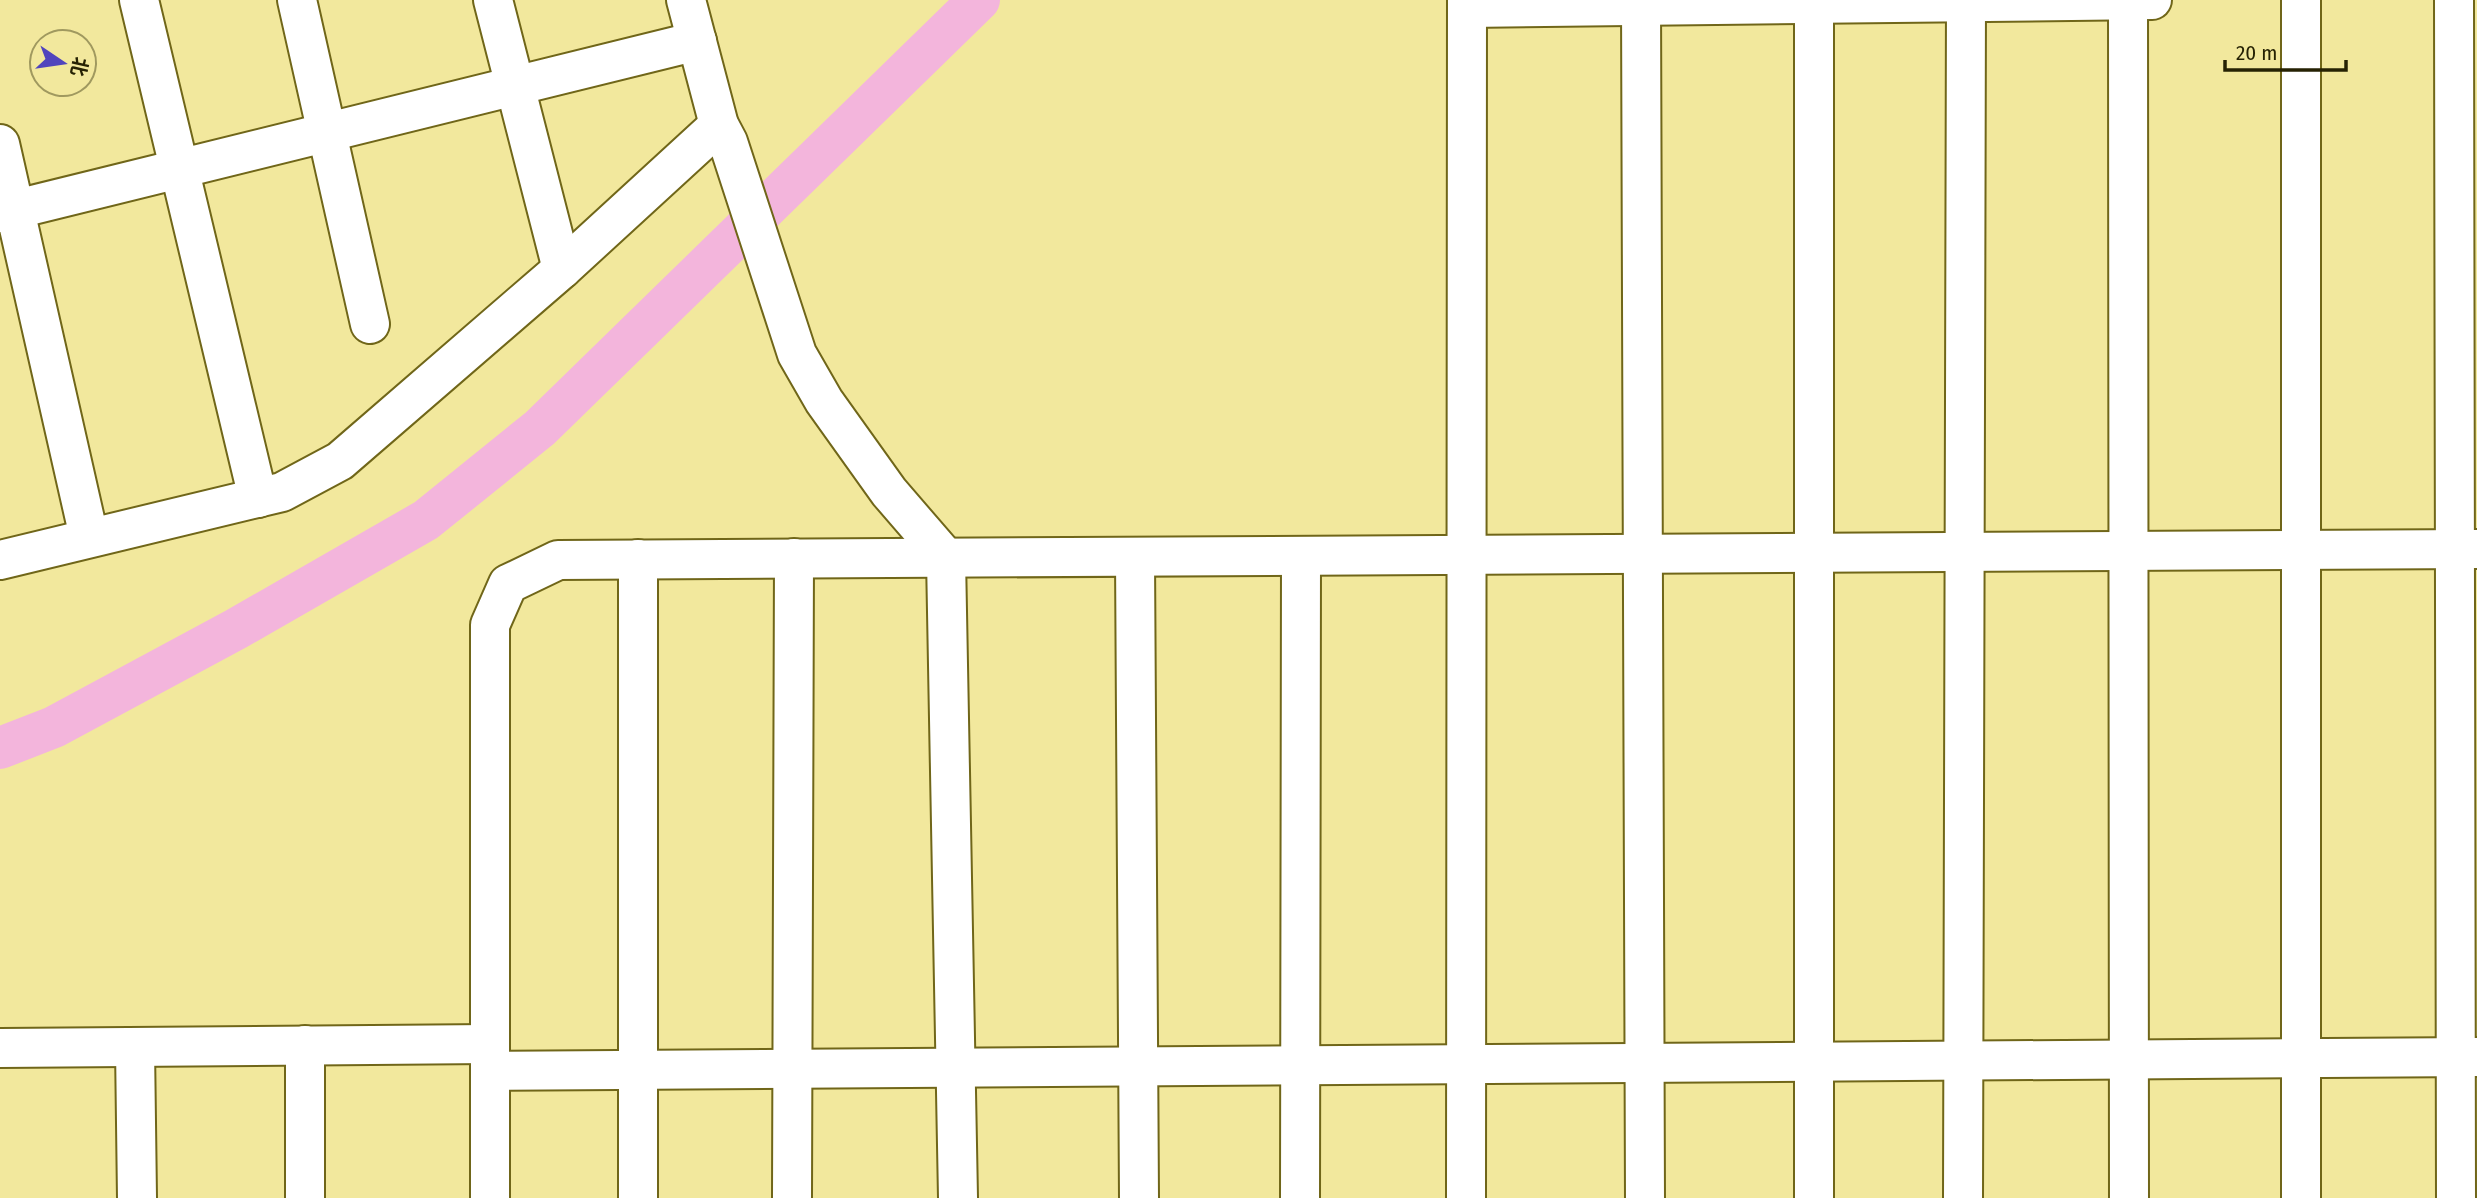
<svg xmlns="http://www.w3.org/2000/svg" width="2477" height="1198" font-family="'Fira Sans Condensed','Noto Sans SC',sans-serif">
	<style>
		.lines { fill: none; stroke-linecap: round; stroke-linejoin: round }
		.canal { stroke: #f3b5dc; stroke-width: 42 }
		.street-casing { stroke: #706619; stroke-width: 42 }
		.street { stroke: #fff; stroke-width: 38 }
	</style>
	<rect width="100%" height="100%" fill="#f2e89d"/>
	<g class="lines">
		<path class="canal" d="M0 748 54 727 236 629 426 520 540 428 979 0"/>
		<g class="street-casing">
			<g id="street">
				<path d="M139 0 258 498"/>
				<path d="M297 0 370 324"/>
				<path d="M493 0 562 269"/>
				<path d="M686 0 719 125 728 142 797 354 824 401 889 492 946 558 958 1198"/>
				<path d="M1641 0 1645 1198"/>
				<path d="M2128 0 2129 1198"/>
				<path d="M2454 0 2456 1198"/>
				<path d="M1467 8 2152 0"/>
				<path d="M0 144 89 537"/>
				<path d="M0 213 697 41"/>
				<path d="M1135 557 1139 1198"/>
				<path d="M638 559V1198"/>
				<path d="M0 560 282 492 340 461 562 269 719 125"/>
				<path d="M305 1045V1198"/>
				<path d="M135 1047 137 1198"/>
				<path d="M0 1048 490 1044"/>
				<path d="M490 1071 2477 1057"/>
				<path d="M490 1198V625L508 584 558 560 2477 549"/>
				<path d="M792 1198 794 558"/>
				<path d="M1300 1198 1301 556"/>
				<path d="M1466 1198 1467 0"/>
				<path d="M1814 1198V0"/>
				<path d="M1963 1198 1966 0"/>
				<path d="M2301 1198V0"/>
			</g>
		</g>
		<use href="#street" class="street"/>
	</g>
	<g transform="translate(63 63) rotate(103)"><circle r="33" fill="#f2e89d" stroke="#a0995f" stroke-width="2"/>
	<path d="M0-5L12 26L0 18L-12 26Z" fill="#5145bd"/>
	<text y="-10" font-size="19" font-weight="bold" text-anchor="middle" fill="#262203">北</text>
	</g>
	<path d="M2225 60v10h121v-10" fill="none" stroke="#262203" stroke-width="3.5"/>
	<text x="2236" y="60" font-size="21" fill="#262203" stroke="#f2e89d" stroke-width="5" paint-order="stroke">20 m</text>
</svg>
